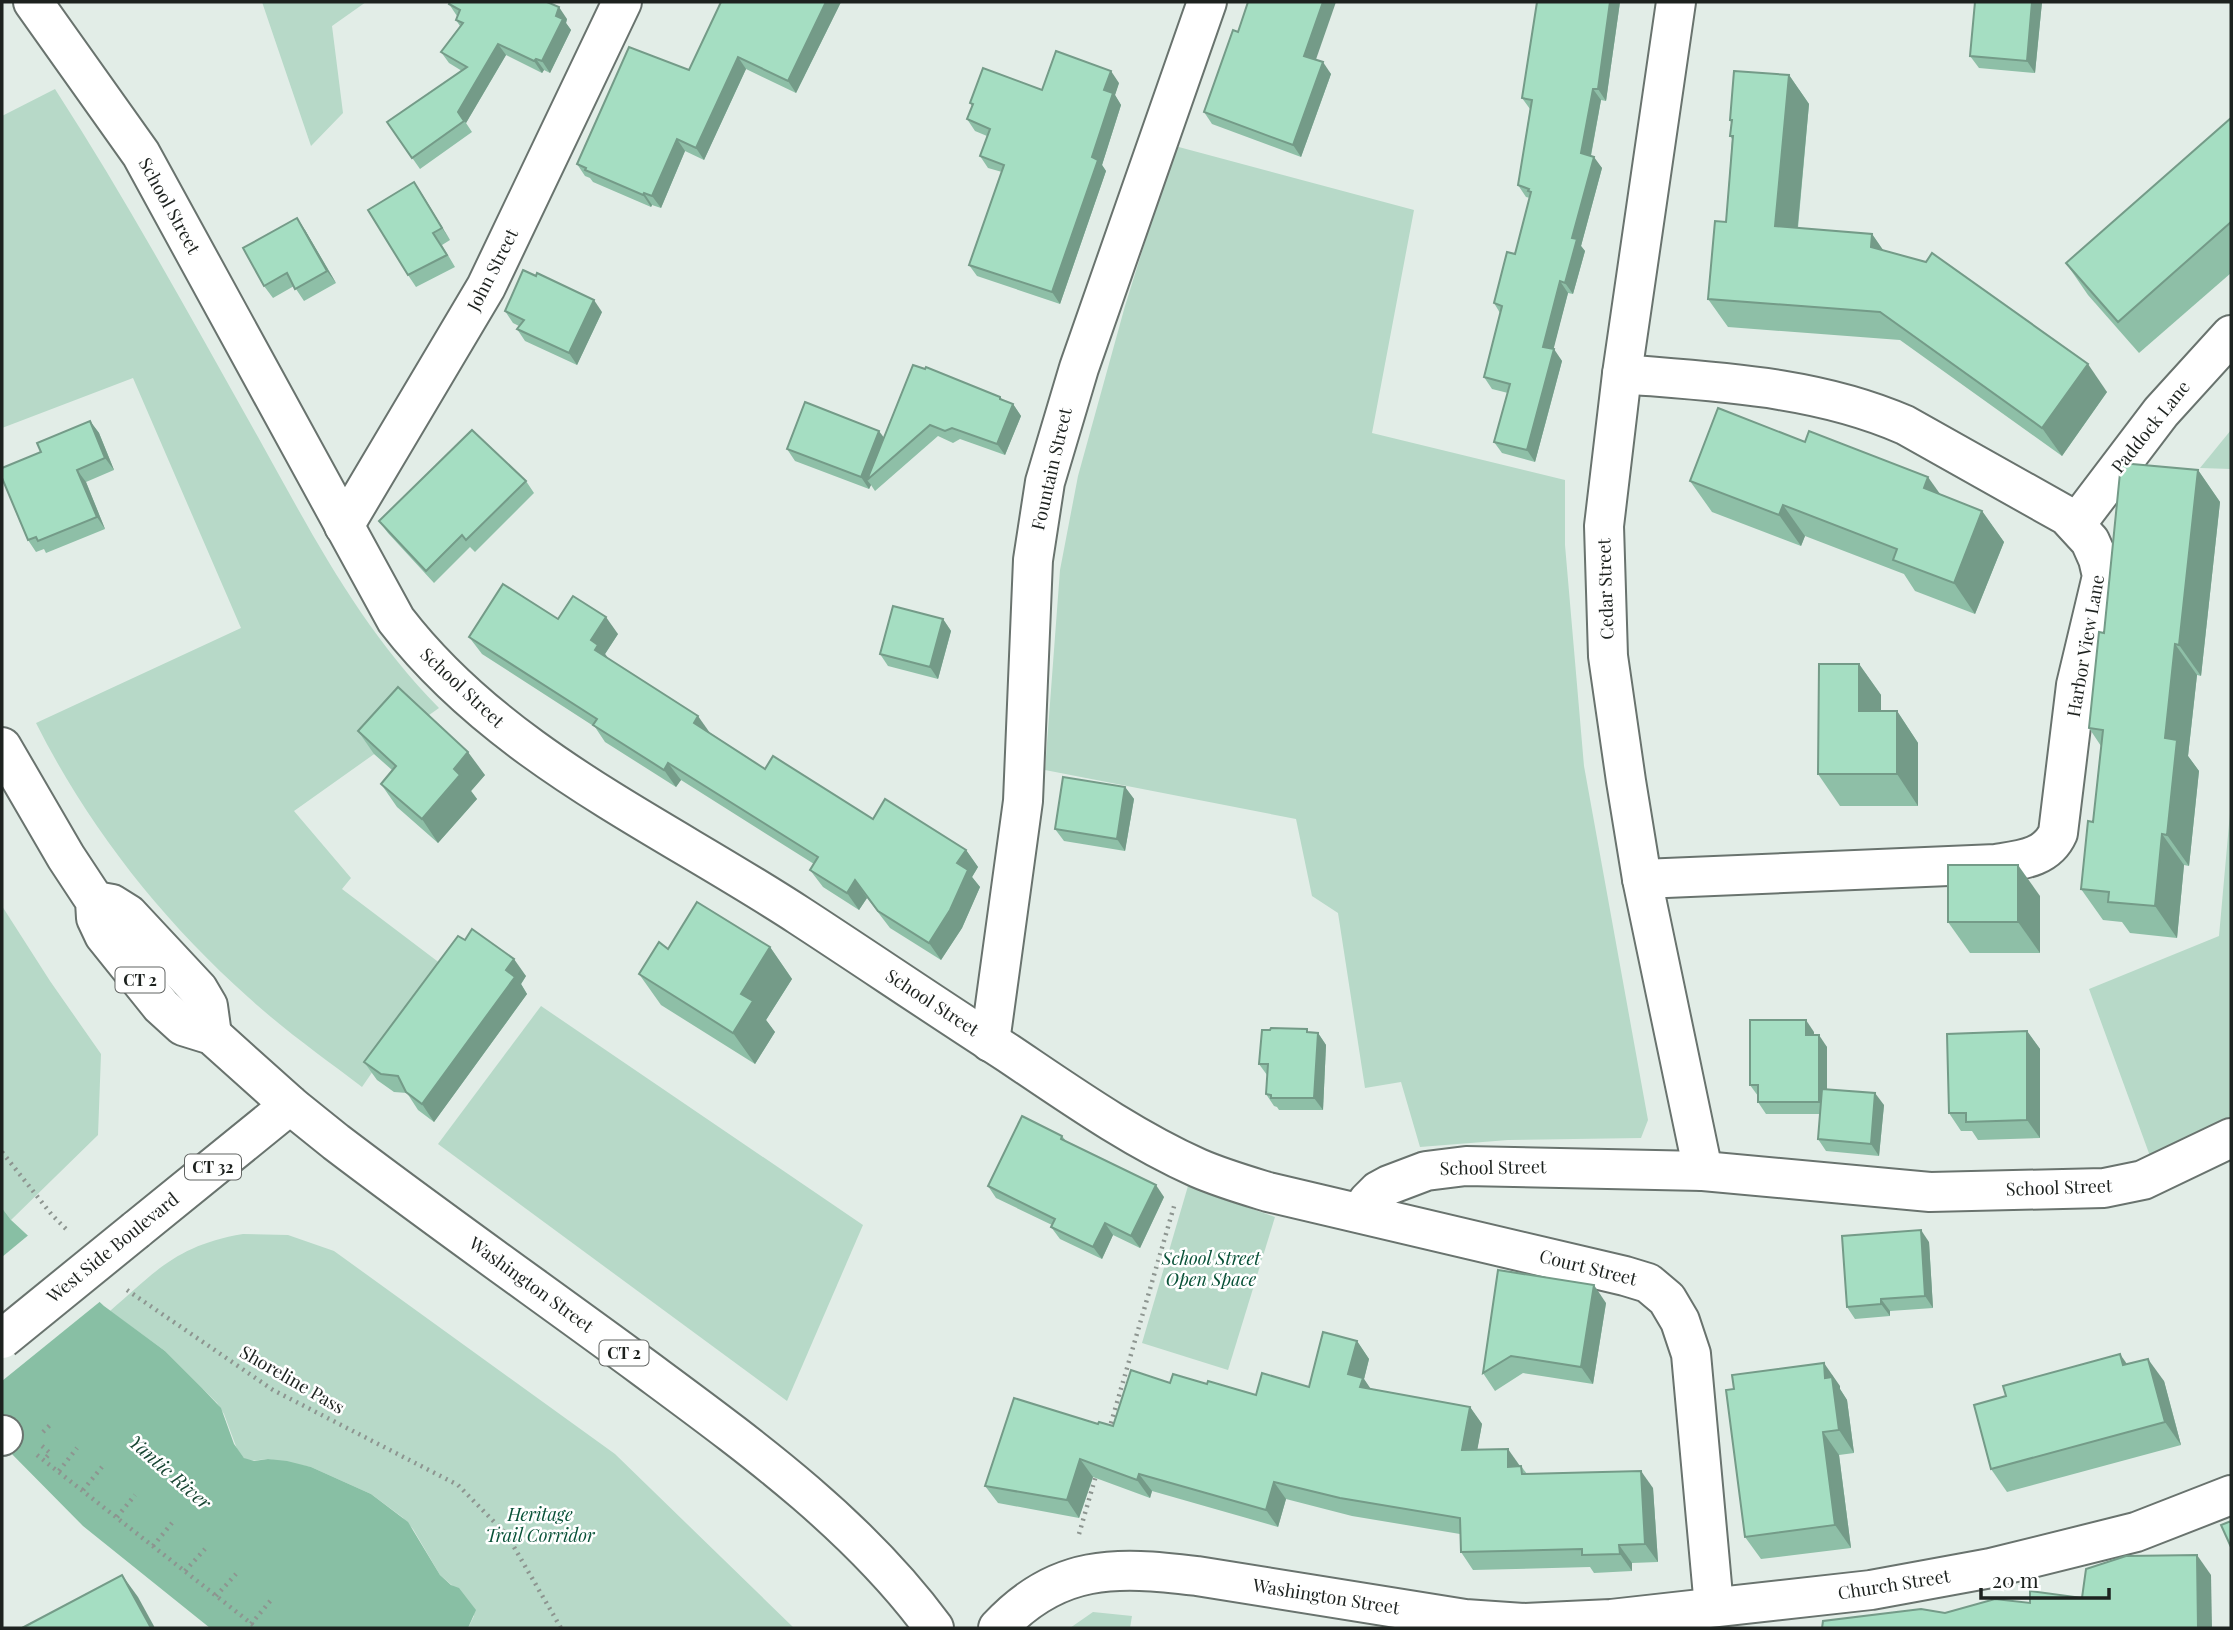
<svg xmlns="http://www.w3.org/2000/svg" width="2233" height="1630" font-family="'Playfair Display',serif">
	<style>
		.green { fill: #b7d9c8 }
		.water { fill: #88bfa4 }
		.pier { fill: #e2ede7 }
		.lines { fill: none; stroke-linecap: round; stroke-linejoin: round }
		.minor-casing { stroke: #69736e; stroke-width: 42 }
		.major-casing { stroke: #69736e; stroke-width: 42 }
		.highway-casing { stroke: #69736e; stroke-width: 42 }
		.path { stroke: #8d9590; stroke-width: 4.5; stroke-dasharray: 2 5; stroke-linecap: butt }
		.minor { stroke: #fff; stroke-width: 38 }
		.major { stroke: #fff; stroke-width: 38 }
		.highway { stroke: #fff; stroke-width: 38 }
		.major-bridge-casing { stroke: #69736e; stroke-width: 42; stroke-linecap: butt }
		.major-bridge { stroke: #fff; stroke-width: 38 }
		.wall { fill: #8ebfa7 }
		.shaded-wall { fill: #749b88 }
		.building { fill: #a5dec2; stroke: #749b88; stroke-width: 2 }
		.labels { text-anchor: middle; stroke-width: 5; stroke-linejoin: round; paint-order: stroke }
		.shield { fill: #fff; stroke: #616462; stroke-width: 2 }
		.shield-label { font-size: 16px; font-weight: bold; fill: #1d221f }
		.street-label { font-size: 18px; fill: #1d221f; stroke: #fff }
		.park-label { font-size: 18px; font-style: italic; fill: #095238; stroke: #fff }
		.water-label { font-size: 19px; font-style: italic; fill: #184633; stroke: #fff }
	</style>
	<rect width="100%" height="100%" fill="#e2ede7"/>
	<g class="green">
		<path d="M262 2H366L332 26 343 113 311 146Z"/>
		<path d="M55 89C128 202 192 320 258 437 312 534 360 628 439 708L294 811 351 878 342 889 445 967 362 1087C324 1058 284 1030 248 997 161 919 89 828 36 723L241 628 133 378 2 428V116Z"/>
		<path d="M1175 146 1414 210 1372 433 1565 480V545L1584 766 1648 1120 1641 1138 1508 1140 1420 1147 1401 1082 1365 1088 1338 913 1312 896 1296 819 1045 770 1060 570 1078 476 1125 306Z"/>
		<path d="M2231 430V469L2200 468Z"/>
		<path d="M2231 802V1120L2154 1167 2089 989 2219 936Z"/>
		<path d="M2 906 50 981 101 1054 98 1135 11 1220 2 1208Z"/>
		<path d="M541 1006 863 1225 787 1401 438 1144Z"/>
		<path d="M1188 1186 1275 1217 1228 1370 1142 1343Z"/>
		<path d="M243 1234 288 1235 334 1251 615 1454 794 1628H468L474 1616 454 1587 440 1575 413 1529 402 1517 371 1494 311 1467 268 1459 248 1461 244 1458 237 1449 224 1414 217 1403 165 1351 110 1311C157 1270 178 1245 243 1234Z"/>
		<path d="M1093 1612 1132 1616 1130 1628H1070Z"/>
	</g>
	<path class="water" d="M2 1208 11 1220 104 1306 165 1351 202 1388 221 1408 234 1444 244 1458 254 1461 268 1459 287 1461 311 1467 371 1494 408 1522 440 1575 451 1585 459 1588 476 1610 468 1628H210L83 1526 2 1444Z"/>
	<path class="pier" d="M31 1233 102 1300 2 1381V1257Z"/>
	<g class="lines">
		<g class="minor-casing">
			<g id="minor">
				<path d="M33 2 141 154 396 620C500 755 661 825 800 916 869 961 938 1008 1008 1053 1069 1094 1131 1138 1198 1168 1221 1178 1245 1185 1268 1192L1625 1276 1648 1283 1667 1299 1680 1321 1691 1354 1714 1607"/>
				<path d="M1676 2 1622 374 1604 526 1608 656 1626 781 1642 879 1703 1171"/>
				<path d="M1622 374C1718 382 1816 386 1905 425L2067 516 2090 541 2098 559 2102 576 2076 685 2058 833C2047 858 2021 860 1996 864L1642 879"/>
				<path d="M2076 524 2161 412 2231 335"/>
				<path d="M344 526 486 287 622 2"/>
				<path d="M990 1042 1023 801 1033 560 1045 482 1079 368 1207 2"/>
				<path d="M1360 1213 1368 1201 1378 1191 1389 1185 1426 1171 1466 1166 1703 1171 1930 1192 2104 1188 2143 1180 2231 1138"/>
				<path d="M2 1436 3 1435"/>
				<path d="M998 1628C1057 1564 1116 1566 1197 1576L1465 1619 1523 1623 1611 1619 1871 1590 1991 1568 2136 1532 2231 1495"/>
			</g>
		</g>
		<g class="major-casing">
			<path id="major" d="M136 1230 290 1105"/>
		</g>
		<g class="highway-casing">
			<g id="highway">
				<path d="M2 747 66 857 95 901 96 918 104 935 161 1006 183 1026 212 1035 290 1105 336 1142C437 1219 541 1292 643 1367 747 1444 857 1523 934 1628"/>
				<path d="M95 901 112 904 128 914 198 989 208 1006 212 1035"/>
			</g>
		</g>
		<g class="path">
			<path d="M2 1152 52 1215 69 1232"/>
			<path d="M127 1290 273 1390 458 1485 507 1535 561 1628"/>
			<path d="M1109 1430 1175 1203"/>
			<path d="M43 1432 50 1425"/>
			<path d="M42 1446 50 1453 44 1460"/>
			<path d="M37 1455 257 1628"/>
			<path d="M59 1471 77 1448"/>
			<path d="M83 1490 102 1467"/>
			<path d="M117 1517 135 1495"/>
			<path d="M1079 1534 1097 1472"/>
			<path d="M153 1546 172 1523"/>
			<path d="M185 1571 205 1549"/>
			<path d="M216 1596 236 1574"/>
			<path d="M251 1624 271 1600"/>
		</g>
		<use href="#minor" class="minor"/>
		<use href="#major" class="major"/>
		<use href="#highway" class="highway"/>
		<g class="major-bridge-casing">
			<path id="major-bridge" d="M2 1339 136 1230"/>
		</g>
		<use href="#major-bridge" class="major-bridge"/>
	</g>
	<g class="wall">
		<path d="M841 2 796 93 746 69 704 160 685 151 661 208 652 205 651 207 593 182 590 178 585 176 577 164 689 70Z"/>
		<path d="M1537 2H1620L1606 101 1601 100 1591 156 1602 168 1581 246 1585 251 1573 294 1568 293 1553 349 1562 361 1535 462 1502 453 1494 442 1508 393 1492 389 1484 377 1500 313 1494 303 1515 254 1530 198 1526 197 1518 185 1530 109 1522 98Z"/>
		<path d="M2042 2 2035 73 1979 68 1970 56Z"/>
		<path d="M449 4 567 19 566 23 571 30 550 73 544 70 542 73 506 55 466 123 472 132 420 169 387 122 462 71 449 63 441 52 460 26 456 20 457 16Z"/>
		<path d="M1316 59 1331 74 1301 157 1212 124 1204 112Z"/>
		<path d="M1789 75 1809 104 1798 228 1872 234 1883 250 2107 392 2062 456 1900 340 1728 327 1708 299 1726 222 1732 139 1730 136 1731 123 1730 120Z"/>
		<path d="M1119 83 1115 95 1121 105 1102 165 1106 171 1060 304 977 276 969 265 1002 172 988 168 980 156 987 136 975 131 967 119 972 106 970 103 1042 90Z"/>
		<path d="M2231 118V273L2139 353 2088 295 2066 263Z"/>
		<path d="M414 182 450 240 442 245 455 267 416 287 408 275Z"/>
		<path d="M305 230 336 283 304 301 294 286 273 298 264 286Z"/>
		<path d="M505 311 602 312 577 365 525 341 517 329 519 326 513 323Z"/>
		<path d="M1000 397 1003 400 1013 404 1021 416 1005 455 960 439 953 443 938 436 875 491 871 485 869 489 795 461 787 449 884 438Z"/>
		<path d="M90 421 99 433 114 470 86 482 105 529 46 553 44 549 36 552 28 540 41 452Z"/>
		<path d="M2198 470 2220 502 2201 676 2197 675 2188 756 2199 771 2189 866 2184 865 2177 938 2130 933 2122 922 2103 920 2081 889 2093 822 2101 746 2089 728 2104 633Z"/>
		<path d="M526 481 534 493 475 552 470 547 434 583 388 533 379 521Z"/>
		<path d="M1690 481 1940 495 1982 511 2004 542 1975 614 1915 591 1904 574 1805 536 1801 546 1712 512Z"/>
		<path d="M558 619 618 634 605 654 608 658 710 733 765 769 873 819 966 850 978 867 972 877 980 887 962 928 941 960 890 928 867 898 859 910 823 887 810 870 814 864 681 780 676 787 605 742 595 727 482 654 469 637Z"/>
		<path d="M943 619 951 631 938 679 888 666 880 654Z"/>
		<path d="M1859 664 1881 695V711H1897L1918 743V806H1840L1818 774Z"/>
		<path d="M358 731 485 775 471 791 477 799 438 843 397 807 381 784 392 770 374 754Z"/>
		<path d="M1125 787 1134 799 1125 851 1064 841 1055 829Z"/>
		<path d="M2040 896V953H1970L1948 922Z"/>
		<path d="M465 940 526 976 521 984 527 994 434 1122 418 1110 407 1093 394 1092 377 1080 364 1062Z"/>
		<path d="M770 947 792 979 766 1020 775 1032 755 1064 661 1005 639 974 668 949Z"/>
		<path d="M2027 1031 2040 1049V1138L1978 1140 1972 1131H1961L1949 1113Z"/>
		<path d="M1814 1032V1035L1827 1047V1089L1884 1105 1879 1156 1826 1151 1818 1139 1820 1114H1766L1758 1102V1096L1750 1085Z"/>
		<path d="M1318 1033 1326 1045 1323 1110H1279L1277 1107 1274 1106 1266 1094 1267 1075 1259 1064Z"/>
		<path d="M1062 1136 1067 1142 1164 1197 1140 1248 1113 1235 1102 1259 1060 1239 1051 1227 1052 1225 996 1198 988 1186Z"/>
		<path d="M1929 1242 1933 1308 1890 1311V1316L1855 1319 1847 1307Z"/>
		<path d="M1498 1270 1606 1303 1593 1384 1523 1373 1495 1391 1483 1373Z"/>
		<path d="M1357 1341 1369 1359 1364 1379 1370 1389 1470 1407 1482 1424 1477 1450 1521 1466 1527 1474 1653 1488 1658 1562 1632 1563V1571L1594 1573 1590 1567 1473 1570 1461 1552 1460 1534 1352 1516 1286 1499 1278 1527 1152 1491 1150 1498 1093 1477 1079 1518 998 1503 985 1486 1098 1424 1113 1426 1170 1383 1207 1384 1256 1395 1309 1387Z"/>
		<path d="M2127 1364 2164 1381 2181 1445 2007 1492 1991 1469Z"/>
		<path d="M1840 1386V1389L1847 1400 1854 1453 1839 1455 1851 1548 1761 1559 1745 1537Z"/>
	</g>
	<g class="shaded-wall">
		<path d="M826 2H841L796 93 788 81Z"/>
		<path d="M1323 2H1336L1313 68 1304 56Z"/>
		<path d="M1610 2H1620L1606 101 1598 89Z"/>
		<path d="M2032 2H2042L2035 73 2027 61Z"/>
		<path d="M559 7 567 19 566 23 571 30 550 73 542 61 556 16Z"/>
		<path d="M498 44 506 55 466 123 458 112Z"/>
		<path d="M738 57 746 69 704 160 696 148Z"/>
		<path d="M536 59 544 70 542 73 534 61Z"/>
		<path d="M1323 62 1331 74 1301 157 1293 145Z"/>
		<path d="M1111 71 1119 83 1115 95 1121 105 1102 165 1106 171 1060 304 1052 292 1104 90Z"/>
		<path d="M1789 75 1809 104 1795 255 1775 226Z"/>
		<path d="M1593 89 1601 100 1589 165 1581 153Z"/>
		<path d="M677 139 685 151 661 208 652 196Z"/>
		<path d="M1594 157 1602 168 1581 246 1585 251 1573 294 1565 283 1572 238Z"/>
		<path d="M414 182 422 194 450 240 442 228Z"/>
		<path d="M644 193 652 205 651 207 643 195Z"/>
		<path d="M297 218 305 230 336 283 327 271Z"/>
		<path d="M1872 234 1892 263 1871 247Z"/>
		<path d="M1560 281 1568 293 1551 359 1543 347Z"/>
		<path d="M594 300 602 312 577 365 569 353Z"/>
		<path d="M1554 349 1562 361 1535 462 1527 450Z"/>
		<path d="M2088 364 2107 392 2062 456 2042 428Z"/>
		<path d="M1013 404 1021 416 1005 455 997 444Z"/>
		<path d="M90 421 99 433 114 470 105 458Z"/>
		<path d="M879 431 888 443 867 480 871 485 869 489 861 477Z"/>
		<path d="M77 470 86 482 105 529 97 517Z"/>
		<path d="M2198 470 2220 502 2201 676 2179 645Z"/>
		<path d="M1928 477 1950 508 1924 488Z"/>
		<path d="M1783 505 1805 536 1801 546 1779 515Z"/>
		<path d="M1982 511 2004 542 1975 614 1954 583Z"/>
		<path d="M606 617 618 634 605 654 611 662 595 650 591 640Z"/>
		<path d="M943 619 951 631 938 679 930 667Z"/>
		<path d="M2175 644 2197 675 2188 756 2199 771 2189 866 2167 835 2165 738Z"/>
		<path d="M1859 664 1881 695V742L1859 711Z"/>
		<path d="M1897 711 1918 743V806L1897 774Z"/>
		<path d="M698 716 710 733 694 723Z"/>
		<path d="M468 752 485 775 471 791 477 799 438 843 422 819 454 769Z"/>
		<path d="M668 763 681 780 676 787 664 770Z"/>
		<path d="M1125 787 1134 799 1125 851 1117 839Z"/>
		<path d="M2162 834 2184 865 2177 938 2155 906Z"/>
		<path d="M966 850 978 867 972 877 980 887 962 928 941 960 929 943 957 863Z"/>
		<path d="M2018 865 2040 896V953L2018 922Z"/>
		<path d="M855 880 867 898 859 910 847 893Z"/>
		<path d="M770 947 792 979 766 1020 775 1032 755 1064 733 1033 741 994Z"/>
		<path d="M514 959 526 976 521 984 527 994 434 1122 422 1104 506 970Z"/>
		<path d="M1806 1020 1814 1032V1047L1806 1035Z"/>
		<path d="M2027 1031 2040 1049V1138L2027 1120Z"/>
		<path d="M1318 1033 1326 1045 1323 1110 1314 1098Z"/>
		<path d="M1819 1035 1827 1047V1114L1819 1102Z"/>
		<path d="M1875 1093 1884 1105 1879 1156 1871 1144Z"/>
		<path d="M1156 1185 1164 1197 1140 1248 1131 1236Z"/>
		<path d="M1105 1223 1113 1235 1102 1259 1093 1247Z"/>
		<path d="M1921 1230 1929 1242 1933 1308 1925 1296Z"/>
		<path d="M1594 1285 1606 1303 1593 1384 1581 1367Z"/>
		<path d="M1881 1299 1890 1311V1316L1881 1304Z"/>
		<path d="M1357 1341 1369 1359 1364 1379 1375 1395 1373 1405 1348 1374Z"/>
		<path d="M2120 1354 2136 1377 2123 1365Z"/>
		<path d="M2148 1359 2164 1381 2181 1445 2165 1422Z"/>
		<path d="M1824 1363 1840 1386V1389L1847 1400 1854 1453 1839 1430 1825 1378Z"/>
		<path d="M1470 1407 1482 1424 1474 1468 1462 1450Z"/>
		<path d="M1823 1432 1839 1455 1851 1548 1835 1525Z"/>
		<path d="M1508 1449 1520 1466 1508 1467Z"/>
		<path d="M1080 1459 1093 1477 1079 1518 1067 1500Z"/>
		<path d="M1641 1471 1653 1488 1658 1562 1645 1544Z"/>
		<path d="M1139 1474 1152 1491 1150 1498 1137 1480Z"/>
		<path d="M1274 1482 1286 1499 1278 1527 1266 1510Z"/>
		<path d="M1619 1545 1632 1563V1571L1620 1554Z"/>
		<path d="M2197 1555 2211 1575 2212 1628H2198Z"/>
		<path d="M122 1575 138 1597 155 1628H151Z"/>
	</g>
	<g class="building">
		<path d="M450 2H547L559 7 556 16 563 19 542 61 536 59 534 61 498 44 458 112 464 121 412 158 387 122 467 67 441 52 463 23 456 20 460 10 449 4Z"/>
		<path d="M721 2H826L788 81 738 57 696 148 677 139 652 196 644 193 643 195 585 170 586 168 577 164 629 47 689 70Z"/>
		<path d="M1248 2H1323L1304 56 1323 62 1293 145 1204 112 1233 30 1238 32Z"/>
		<path d="M1537 2H1610L1598 89H1593L1581 153 1594 157 1572 238 1577 239 1565 283 1560 281 1543 347 1554 349 1527 450 1494 442 1510 384 1484 377 1502 306 1494 303 1507 252 1515 254 1531 192 1528 191 1529 189 1518 185 1532 100 1522 98Z"/>
		<path d="M1975 2H2032L2027 61 1970 56Z"/>
		<path d="M1056 51 1111 71 1104 90 1113 93 1092 157 1098 160 1052 292 969 265 1004 165 980 156 990 129 967 119 973 104 970 103 983 68 1042 90Z"/>
		<path d="M1734 71 1789 75 1775 226 1872 234 1871 247 1926 262 1932 253 2088 364 2042 428 1880 312 1708 299 1715 221 1726 222 1733 136H1730L1732 120H1730Z"/>
		<path d="M2231 118V222L2118 322 2066 263Z"/>
		<path d="M414 182 442 228 433 233 447 255 408 275 368 210Z"/>
		<path d="M297 218 327 271 295 289 287 273 264 286 243 248Z"/>
		<path d="M523 270 536 276 537 273 594 300 569 353 517 329 524 320 505 311Z"/>
		<path d="M913 365 925 369 926 367 1000 397V399L1013 404 997 444 952 428 945 431 930 425 867 480Z"/>
		<path d="M805 402 879 431 861 477 787 449Z"/>
		<path d="M1718 408 1805 442 1809 431 1928 477 1924 488 1982 511 1954 583 1893 560 1897 549 1783 505 1779 515 1690 481Z"/>
		<path d="M90 421 105 458 77 470 97 517 38 541 36 537 28 540 2 478V468L41 452 37 443Z"/>
		<path d="M472 430 526 481 466 540 462 535 426 571 379 521Z"/>
		<path d="M2121 463 2198 470 2179 645 2175 644 2165 738 2177 740 2167 835 2162 834 2155 906 2108 902 2109 892 2081 889 2088 821 2093 822 2103 730 2089 728 2099 632 2104 633Z"/>
		<path d="M503 584 558 619 573 596 606 617 591 640 598 645 595 650 698 716 694 723 765 769 773 756 873 819 885 799 966 850 957 863 968 870 950 910 929 943 878 911 855 880 847 893 810 870 818 857 668 763 664 770 593 725 597 719 469 637Z"/>
		<path d="M893 606 943 619 930 667 880 654Z"/>
		<path d="M1819 664H1859V711H1897V774H1818Z"/>
		<path d="M398 687 468 752 454 769 460 775 422 819 381 784 396 766 358 731Z"/>
		<path d="M1063 777 1125 787 1117 839 1055 829Z"/>
		<rect x="1948" y="865" width="70" height="57"/>
		<path d="M697 902 770 947 741 994 753 1001 733 1033 639 974 659 942 668 949Z"/>
		<path d="M472 929 514 959 506 970 515 977 422 1104 406 1092 398 1076 381 1074 364 1062 458 936 465 940Z"/>
		<path d="M1750 1020H1806V1035H1819V1102H1758V1085H1750Z"/>
		<path d="M1271 1028 1307 1029V1032L1318 1033 1314 1098H1271V1095L1266 1094 1268 1064H1259L1262 1030H1270Z"/>
		<path d="M2027 1031V1120L1966 1122V1113H1949L1947 1034Z"/>
		<path d="M1822 1089 1875 1093 1871 1144 1818 1139Z"/>
		<path d="M1022 1116 1062 1136 1061 1139 1156 1185 1131 1236 1105 1223 1093 1247 1051 1227 1055 1219 988 1186Z"/>
		<path d="M1921 1230 1925 1296 1881 1299V1304L1847 1307 1842 1236Z"/>
		<path d="M1498 1270 1594 1285 1581 1367 1511 1356 1483 1373Z"/>
		<path d="M1323 1332 1357 1341 1348 1374 1363 1378 1360 1387 1470 1407 1462 1450 1508 1449V1467L1521 1466 1522 1474 1641 1471 1645 1544 1619 1545 1620 1554 1582 1555V1549L1461 1552 1460 1518 1340 1498 1274 1482 1266 1510 1139 1474 1137 1480 1080 1459 1067 1500 985 1486 1014 1398 1098 1424 1099 1422 1113 1426 1131 1370 1170 1383 1173 1374 1207 1384 1208 1381 1256 1395 1262 1373 1309 1387Z"/>
		<path d="M2120 1354 2123 1365 2148 1359 2165 1422 1991 1469 1974 1405 2006 1396 2003 1386Z"/>
		<path d="M1824 1363 1825 1378 1832 1377 1839 1430 1823 1432 1835 1525 1745 1537 1726 1390 1734 1389 1732 1375Z"/>
		<path d="M2231 1521V1547L2221 1525Z"/>
		<path d="M2197 1555 2198 1628H1822L1823 1621 1921 1609 1945 1613 1995 1599 2030 1603V1591L2082 1598 2086 1569 2126 1556Z"/>
		<path d="M122 1575 151 1628H22Z"/>
	</g>
	<g class="labels">
		<g class="shield">
			<rect x="115.5" y="967.5" width="49" height="25" rx="5"/>
			<rect x="185" y="1154.5" width="56" height="25" rx="5"/>
			<rect x="599.5" y="1340.5" width="49" height="25" rx="5"/>
		</g>
		<g class="shield-label">
			<text x="140" y="986">CT 2</text>
			<text x="213" y="1173">CT 32</text>
			<text x="624" y="1359">CT 2</text>
		</g>
		<g class="street-label">
			<text transform="translate(169 206) rotate(61)" y="6">School Street</text>
			<text transform="translate(493 270) rotate(-63)" y="6">John Street</text>
			<text transform="translate(2151 427) rotate(-51)" y="6">Paddock Lane</text>
			<text transform="translate(1052 469) rotate(-77)" y="6">Fountain Street</text>
			<text transform="translate(1606 589) rotate(-92)" y="6">Cedar Street</text>
			<text transform="translate(2086 646) rotate(-80)" y="6">Harbor View Lane</text>
			<text transform="translate(462 688) rotate(43)" y="6">School Street</text>
			<text transform="translate(932 1003) rotate(33)" y="6">School Street</text>
			<text transform="translate(1493 1168) rotate(-1)" y="6">School Street</text>
			<text transform="translate(2059 1188) rotate(-2)" y="6">School Street</text>
			<text transform="translate(113 1248) rotate(-39)" y="6">West Side Boulevard</text>
			<text transform="translate(1588 1268) rotate(14)" y="6">Court Street</text>
			<text transform="translate(531 1285) rotate(36)" y="6">Washington Street</text>
			<text transform="translate(292 1380) rotate(30)" y="6">Shoreline Pass</text>
			<text transform="translate(1894 1585) rotate(-9)" y="6">Church Street</text>
			<text transform="translate(1326 1597) rotate(9)" y="6">Washington Street</text>
		</g>
		<g class="park-label">
			<text x="1211" y="1265">School Street<tspan x="1211" dy="21">Open Space</tspan></text>
			<text x="540" y="1521">Heritage<tspan x="540" dy="21">Trail Corridor</tspan></text>
		</g>
		<g class="water-label">
			<text transform="translate(170 1472) rotate(41)" y="7">Yantic River</text>
		</g>
	</g>
	<rect width="2233" height="1630" fill="none" stroke="#1d221f" stroke-width="7"/>
	<path d="M1981 1588v10h128v-10" fill="none" stroke="#1d221f" stroke-width="3.5"/>
	<text x="1992" y="1588" font-size="21" fill="#1d221f" stroke="#ffffff" stroke-width="5" paint-order="stroke">20 m</text>
</svg>
